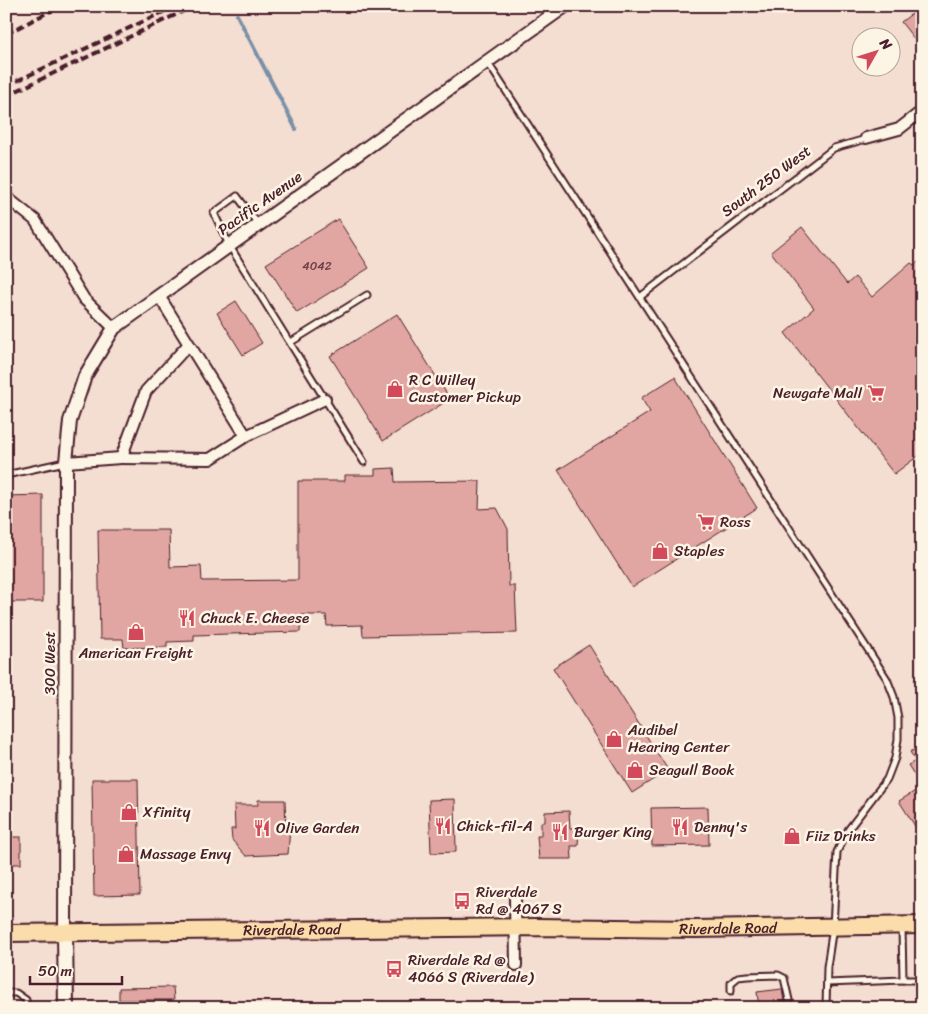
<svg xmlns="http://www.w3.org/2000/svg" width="928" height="1014" font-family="Sriracha,sans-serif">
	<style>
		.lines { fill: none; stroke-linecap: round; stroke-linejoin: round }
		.stream { stroke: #7990a8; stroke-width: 4 }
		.building { fill: #e1a6a1; stroke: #4a1f2b }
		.service-casing { stroke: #4a1f2b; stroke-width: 9 }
		.minor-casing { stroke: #4a1f2b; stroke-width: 14 }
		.tertiary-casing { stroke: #4a1f2b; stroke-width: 16 }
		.secondary-casing { stroke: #4a1f2b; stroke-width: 18 }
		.primary-casing { stroke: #4a1f2b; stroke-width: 20 }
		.service { stroke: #fcf5e5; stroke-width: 5 }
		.minor { stroke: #fcf5e5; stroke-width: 10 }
		.tertiary { stroke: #fcf5e5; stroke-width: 12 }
		.secondary { stroke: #fcf5e5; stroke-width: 14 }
		.primary { stroke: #faddab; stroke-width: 16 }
		.rail { stroke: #4a1f2b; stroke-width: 4; stroke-dasharray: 8 4; stroke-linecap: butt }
		.labels { text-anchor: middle; stroke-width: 5; stroke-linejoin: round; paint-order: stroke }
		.number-label { font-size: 12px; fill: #704148 }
		.street-label { font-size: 15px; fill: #4a1f2b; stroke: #fcf5e5 }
		.poi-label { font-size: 15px; fill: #4a1f2b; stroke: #fcf5e5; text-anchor: start }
	</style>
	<rect width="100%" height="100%" fill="#f4ddd1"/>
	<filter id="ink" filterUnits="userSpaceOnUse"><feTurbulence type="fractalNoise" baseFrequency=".02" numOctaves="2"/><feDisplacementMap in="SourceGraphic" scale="10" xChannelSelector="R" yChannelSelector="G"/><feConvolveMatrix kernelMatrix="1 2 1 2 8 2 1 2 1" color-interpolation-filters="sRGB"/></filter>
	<g filter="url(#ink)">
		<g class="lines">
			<path class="stream" d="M237 15 296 129"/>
		</g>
		<g class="building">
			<path d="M922 6V49L901 22Z"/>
			<path d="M338 219 369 268 297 313 266 264Z"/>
			<path d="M802 227 847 284 855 277 872 297 911 263 914 265 922 259V453L894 474 785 333 814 308 771 252Z"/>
			<path d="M236 301 262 343 243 355 217 313Z"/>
			<path d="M397 314 450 399 383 441 330 356Z"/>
			<path d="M675 377 757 508 632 587 558 470 650 412 641 398Z"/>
			<path d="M394 468 395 482 480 481 479 509 497 508 508 529 509 586H515L517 633 363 636 362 625 327 626 326 615H301L300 632 194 635V641L167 642V647L124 648 123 639H100L98 530H169L170 567 201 566 202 581 298 580V481H345V475H375V469Z"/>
			<path d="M43 495V602H6V496Z"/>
			<path d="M589 645 668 770 632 793 553 668Z"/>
			<path d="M922 746V837L899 801 922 787 908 765 916 761 910 752Z"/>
			<path d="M92 779H138L140 895 94 896Z"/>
			<path d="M455 799 456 852 431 853 429 800Z"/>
			<path d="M258 800H285L286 828H290L288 854 246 856 232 840 231 829H235L234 805H258Z"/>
			<path d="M708 807 709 845 652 846 651 808Z"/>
			<path d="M569 811 570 828H579L578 846H571L572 859H539L537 836H541V822H545V812Z"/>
			<rect x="6" y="837" width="15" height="27"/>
			<path d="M173 987 174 1000H119V988Z"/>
			<path d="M782 989 785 1008H759L757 992Z"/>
		</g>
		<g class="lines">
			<g class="service-casing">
				<g id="service">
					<path d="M488 63 887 679 894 697 898 718V739L895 758 887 779 848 830 837 852 833 927 827 967 826 1008"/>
					<path d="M258 224 237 196 214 213 229 245 364 462"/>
					<path d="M640 297 834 148 866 139"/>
					<path d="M291 342 367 295"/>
					<path d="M6 475 65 462"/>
					<path d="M902 927 903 980H922"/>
					<path d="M827 983 903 980"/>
					<path d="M731 991V983L738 977 747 976 778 975 784 978 789 1000"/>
					<path d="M6 993H16L26 1000 27 1008"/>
				</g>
			</g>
			<g class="minor-casing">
				<g id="minor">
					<path d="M866 138 899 129 922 111"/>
					<path d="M6 197 35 220 84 299 114 328"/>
					<path d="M159 296 246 436 210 459 121 458 146 391 189 344"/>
					<path d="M246 436 325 399"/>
					<path d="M66 462 121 458"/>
					<path d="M515 898 516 965"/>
				</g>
			</g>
			<g class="tertiary-casing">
				<path id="tertiary" d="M65 933 66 462 70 421 85 376 114 328 565 6"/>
			</g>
			<g class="secondary-casing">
				<path id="secondary" d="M65 933 66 1008"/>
			</g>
			<g class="primary-casing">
				<g id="primary">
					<path id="s1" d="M6 933 536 927 695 929 922 925"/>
				</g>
			</g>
			<use href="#service" class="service"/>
			<use href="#minor" class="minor"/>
			<use href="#tertiary" class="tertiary"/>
			<use href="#secondary" class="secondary"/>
			<use href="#primary" class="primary"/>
			<g class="rail">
				<path d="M6 34 60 6"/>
				<path d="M6 86 176 6"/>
				<path d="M6 96 194 6"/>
			</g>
		</g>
	</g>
	<defs>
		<g id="shop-bare" transform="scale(1.35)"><path d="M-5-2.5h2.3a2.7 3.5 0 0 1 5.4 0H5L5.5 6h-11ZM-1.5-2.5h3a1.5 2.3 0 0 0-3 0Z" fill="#d1495b" stroke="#fcf5e5" stroke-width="2.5" paint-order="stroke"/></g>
		<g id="supermarket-bare" transform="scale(1.35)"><path d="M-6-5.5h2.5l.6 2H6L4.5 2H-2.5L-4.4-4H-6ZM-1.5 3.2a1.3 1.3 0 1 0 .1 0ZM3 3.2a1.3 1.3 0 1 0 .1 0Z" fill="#d1495b" stroke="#fcf5e5" stroke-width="2.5" paint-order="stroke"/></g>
		<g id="restaurant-bare" transform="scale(1.35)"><path d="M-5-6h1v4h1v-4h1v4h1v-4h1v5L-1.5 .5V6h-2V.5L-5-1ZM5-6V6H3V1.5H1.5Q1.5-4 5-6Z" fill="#d1495b" stroke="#fcf5e5" stroke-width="2.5" paint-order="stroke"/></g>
		<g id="bus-bare" transform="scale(1.35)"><path d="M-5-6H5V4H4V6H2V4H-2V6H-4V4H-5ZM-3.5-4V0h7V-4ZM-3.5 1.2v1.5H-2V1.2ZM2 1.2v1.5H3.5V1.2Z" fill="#d1495b" stroke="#fcf5e5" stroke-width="2.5" paint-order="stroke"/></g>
	</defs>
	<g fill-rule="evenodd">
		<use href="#shop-bare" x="395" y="389"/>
		<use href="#supermarket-bare" x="876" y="393"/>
		<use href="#supermarket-bare" x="706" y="522"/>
		<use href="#shop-bare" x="660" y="551"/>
		<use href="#restaurant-bare" x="187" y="618"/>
		<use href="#shop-bare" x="136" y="632"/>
		<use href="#shop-bare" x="614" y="739"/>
		<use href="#shop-bare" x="635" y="770"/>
		<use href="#shop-bare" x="129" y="812"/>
		<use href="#restaurant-bare" x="443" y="826"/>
		<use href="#restaurant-bare" x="680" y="827"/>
		<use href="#restaurant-bare" x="262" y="828"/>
		<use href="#restaurant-bare" x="560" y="832"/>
		<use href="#shop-bare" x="792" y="836"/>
		<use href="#shop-bare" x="126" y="854"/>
		<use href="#bus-bare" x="462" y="901"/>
		<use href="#bus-bare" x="394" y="969"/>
	</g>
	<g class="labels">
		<g class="number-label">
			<text x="317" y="270">4042</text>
		</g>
		<g class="street-label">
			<text transform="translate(766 181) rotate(-37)" y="5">South 250 West</text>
			<text transform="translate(260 203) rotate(-35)" y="5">Pacific Avenue</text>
			<text transform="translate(50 663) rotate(-90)" y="5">300 West</text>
			<text dy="5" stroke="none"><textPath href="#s1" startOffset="722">Riverdale Road</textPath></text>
			<text dy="5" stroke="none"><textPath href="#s1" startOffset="286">Riverdale Road</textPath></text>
		</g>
		<g class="poi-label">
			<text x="409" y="385">R C Willey<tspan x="409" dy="17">Customer Pickup</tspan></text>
			<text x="862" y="398" text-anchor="end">Newgate Mall</text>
			<text x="720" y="527">Ross</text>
			<text x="674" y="556">Staples</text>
			<text x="201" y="623">Chuck E. Cheese</text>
			<text x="136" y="658" text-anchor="middle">American Freight</text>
			<text x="628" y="735">Audibel<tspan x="628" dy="17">Hearing Center</tspan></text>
			<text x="649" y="775">Seagull Book</text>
			<text x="143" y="817">Xfinity</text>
			<text x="457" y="831">Chick-fil-A</text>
			<text x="694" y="832">Denny's</text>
			<text x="276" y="833">Olive Garden</text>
			<text x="574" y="837">Burger King</text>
			<text x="806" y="841">Fiiz Drinks</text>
			<text x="140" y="859">Massage Envy</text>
			<text x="476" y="897">Riverdale<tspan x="476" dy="17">Rd @ 4067 S</tspan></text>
			<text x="408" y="965">Riverdale Rd @<tspan x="408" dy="17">4066 S (Riverdale)</tspan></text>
		</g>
	</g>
	<rect width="928" height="1014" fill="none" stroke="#fcf5e5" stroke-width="25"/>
	<rect x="12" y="12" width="903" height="989" fill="none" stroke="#4a1f2b" stroke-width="2" filter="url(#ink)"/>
	<g transform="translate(876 52) rotate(51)"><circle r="24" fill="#fcf5e5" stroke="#b59f9b"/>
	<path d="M0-4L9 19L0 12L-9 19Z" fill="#d1495b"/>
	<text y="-8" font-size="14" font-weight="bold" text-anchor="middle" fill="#4a1f2b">N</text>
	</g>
	<path d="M30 976v8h92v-8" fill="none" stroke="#4a1f2b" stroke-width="2.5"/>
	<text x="38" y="976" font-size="15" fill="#4a1f2b" stroke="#fcf5e5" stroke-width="4" paint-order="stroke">50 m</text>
</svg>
